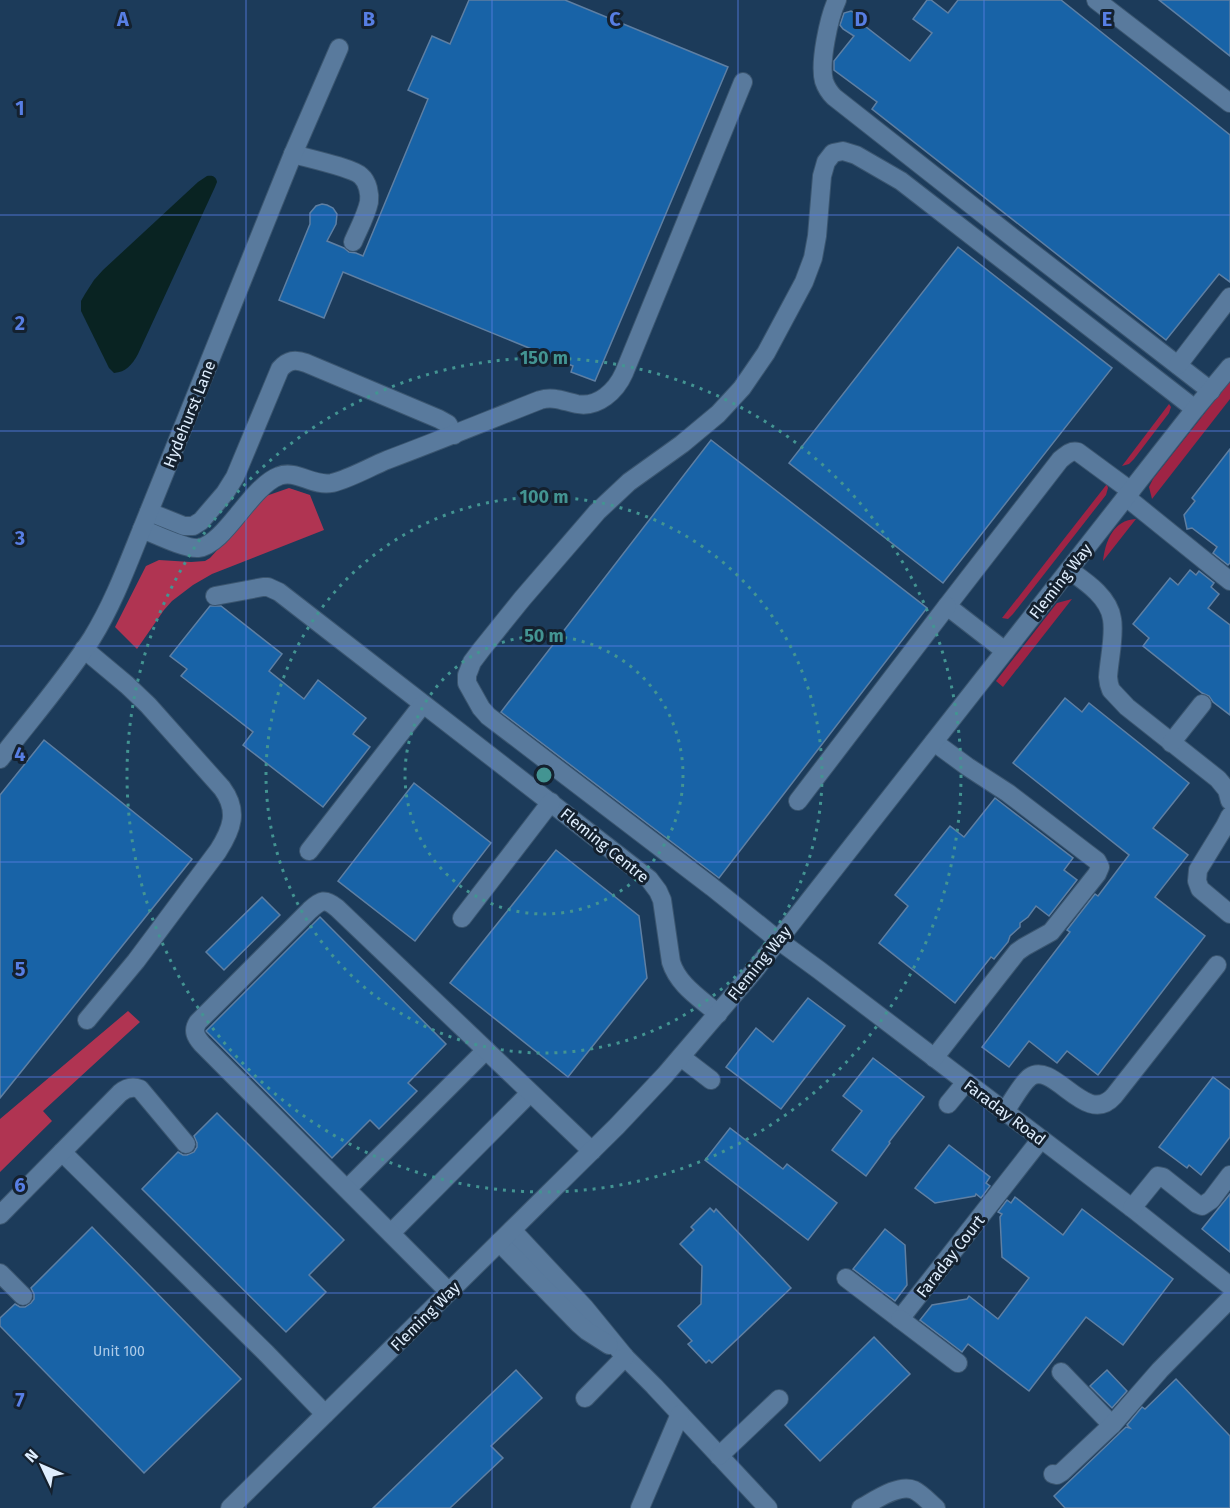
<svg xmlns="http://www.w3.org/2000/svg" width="1230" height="1508" font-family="'Fira Sans',sans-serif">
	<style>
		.green { fill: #9f2445 }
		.forest { fill: #b03452 }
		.water { fill: #092322 }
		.building { fill: #1863a7; stroke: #5e7fa3; stroke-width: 1.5 }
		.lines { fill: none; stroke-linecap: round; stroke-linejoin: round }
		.minor-casing { stroke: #3b5670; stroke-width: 20 }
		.minor { stroke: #597a9d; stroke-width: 18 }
		.grid { fill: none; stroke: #577ee3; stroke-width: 1.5; stroke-opacity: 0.55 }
		.ring { fill: none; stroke: #439492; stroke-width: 3; stroke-dasharray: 3 6 }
		.labels { text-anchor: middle; stroke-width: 6; stroke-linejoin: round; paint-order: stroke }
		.number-label { font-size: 14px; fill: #adcbe8 }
		.street-label { font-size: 16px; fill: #dfeefe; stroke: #14212f }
		.grid-label { font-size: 20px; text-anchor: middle; font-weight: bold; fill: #577ee3; stroke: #14212f; stroke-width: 6; stroke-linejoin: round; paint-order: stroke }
		.centre { fill: #439492; stroke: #14212f; stroke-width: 3 }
		.ring-label { font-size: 18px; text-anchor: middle; font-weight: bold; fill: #439492; stroke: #14212f; stroke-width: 6; stroke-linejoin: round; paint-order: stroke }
	</style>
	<rect width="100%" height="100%" fill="#1c3b5a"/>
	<g class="green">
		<path d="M1230 381V399L1152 499 1149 487 1153 479Z"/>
		<path d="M1169 404 1171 407 1169 413 1134 459 1129 464 1122 466Z"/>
		<path d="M1107 484 1108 488 1106 495 1013 614 1008 619 1002 618Z"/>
		<path d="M1136 519 1103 561C1105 542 1113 520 1136 519Z"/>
		<path d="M1072 599 1003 687 996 681 1053 608 1057 603Z"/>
	</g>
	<g class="forest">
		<path d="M289 488 310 495 324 530 212 574 193 585 172 601 164 610 137 649 115 627 146 566 159 560 191 562 205 561 210 558 266 496Z"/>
		<path d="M128 1011 140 1022 43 1111 52 1121 0 1172V1119Z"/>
	</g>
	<path class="water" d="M207 176C212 175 216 176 217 182L215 187 138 354C132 365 126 372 114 373L109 368 81 311V301L85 294 94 280 103 270 198 182Z"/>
	<g class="building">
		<path d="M469 0H565L728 67 595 381 571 372 573 366 343 272 324 318 279 300 310 224V213L316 206 322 204 327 205 333 208 337 214 336 224 327 241 344 248 349 252 356 253 363 256 428 99 408 90 432 36 450 44Z"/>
		<path d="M927 0H931L948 13 958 0H1061L1230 135V282L1219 274 1166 340 872 109 877 102 834 70V61L854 36 843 29 840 25 844 13 851 11 857 14 861 23 910 61 932 33 913 19Z"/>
		<path d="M1159 0H1230V56Z"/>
		<path d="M958 247 1112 368 943 583 789 463Z"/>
		<path d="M711 440 927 608 719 878 501 712Z"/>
		<path d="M1230 449V563L1228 565 1213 553 1217 547 1192 528 1187 529 1184 515 1195 501 1192 498Z"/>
		<path d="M1190 570 1196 575 1199 571 1214 583 1211 587 1219 594 1208 608 1230 625V715L1213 702 1209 696 1202 693 1143 646 1149 638 1133 624 1170 578 1178 585Z"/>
		<path d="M210 606H221L282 654 269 671 304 699 318 680 366 718 353 734 370 747 323 807 243 745 253 732 181 676 187 669 170 656Z"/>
		<path d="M1065 698 1082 712 1089 703 1189 783 1153 828 1188 855 1155 897 1205 936 1098 1075 1067 1051 1057 1063 1029 1041 1009 1067 982 1047 1070 932 1067 930 1095 894 1098 896 1129 855 1013 763Z"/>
		<path d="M44 740 192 859 0 1098V795Z"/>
		<path d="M414 783 491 843 415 941 338 881Z"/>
		<path d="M995 798 1073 858 1064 870 1077 880 1049 916 1036 906 1028 917 1020 923V927L1010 936 1008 942 994 959 991 957 955 1003 879 943 908 906 895 895 950 826 964 837Z"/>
		<path d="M556 850 639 916 647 978 568 1077 450 983Z"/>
		<path d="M262 897 280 915 224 970 206 952Z"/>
		<path d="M320 917 446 1044 408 1083 417 1091 379 1129 370 1120 332 1158 206 1031Z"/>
		<path d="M808 998 845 1026 781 1109 726 1067 756 1028 773 1042Z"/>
		<path d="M873 1058 924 1097 889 1142 890 1143 866 1176 832 1150 862 1111 843 1096Z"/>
		<path d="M1213 1077 1230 1090V1137L1201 1175 1189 1165 1187 1168 1159 1147Z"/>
		<path d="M217 1113 344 1240 309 1275 326 1292 286 1332 142 1189 178 1152 183 1155H187L194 1152 197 1147V1143L194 1136Z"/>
		<path d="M730 1128 783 1169 787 1164 837 1203 808 1240 705 1160Z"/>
		<path d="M949 1145 990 1177 986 1183 990 1186 981 1198 976 1194 975 1196 935 1203 915 1188Z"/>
		<path d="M1230 1194V1252L1202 1229Z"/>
		<path d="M1015 1197 1063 1235 1082 1209 1173 1279 1123 1345 1086 1317 1029 1391 968 1344 962 1352 920 1320 932 1305 967 1299 969 1296 998 1319 1029 1278 1002 1257 1000 1217 1002 1214 998 1212 1007 1200 1011 1203Z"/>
		<path d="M710 1208 714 1212 716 1209 791 1288 712 1363 709 1360 706 1363 688 1344 692 1341 678 1326 701 1304 702 1266 680 1244 694 1230 691 1227Z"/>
		<path d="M92 1227 241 1379 144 1473 0 1326V1318L15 1304 20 1307H25L31 1303 34 1299V1294L31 1288Z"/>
		<path d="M885 1229 905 1245 907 1285 895 1301 853 1269Z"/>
		<path d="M874 1337 910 1374 820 1461 785 1425Z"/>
		<path d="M516 1370 542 1398 491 1446 503 1458 450 1508H373Z"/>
		<path d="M1107 1370 1127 1391 1112 1408 1090 1386Z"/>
		<path d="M1176 1379 1230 1436V1508H1065L1054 1496 1126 1427 1130 1428 1127 1425 1142 1407 1145 1409Z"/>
	</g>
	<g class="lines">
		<g class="minor-casing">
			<g id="minor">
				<path d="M837 0C829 17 819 63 824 81 826 87 829 92 834 97L1012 237 1211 391"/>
				<path d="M1096 0 1230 103"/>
				<path d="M293 154C307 158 353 168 361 176 368 182 370 194 369 202 366 216 358 230 353 242"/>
				<path d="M1178 365 1230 297"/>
				<path d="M1195 409 901 181 856 155 843 151 833 153 826 162 822 176 817 236 813 258 804 282 766 353 742 388 718 414 682 444 629 482 597 512 522 599 481 650 472 662 469 670 467 675V683L481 708 488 716 712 887 778 940 819 970 1132 1208 1230 1286"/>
				<path d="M1126 497 1230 581"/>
				<path d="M149 512 184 526H193L201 521 225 493 235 477 280 369C288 360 295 359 306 363L439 419 448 424 454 435"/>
				<path d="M142 529C155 534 185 549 198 548 225 545 250 487 279 476 296 469 313 487 332 483 349 479 370 467 387 460 438 441 489 420 540 400 553 396 563 401 577 404 598 408 616 391 624 373L743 82"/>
				<path d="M1069 570C1086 582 1109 597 1112 619 1115 635 1109 660 1108 677L1109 684 1111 690 1127 707 1218 779 1227 790 1230 801"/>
				<path d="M215 596 263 587H268L279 592 649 879 658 891 662 900 671 962C678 985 700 998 718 1014"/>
				<path d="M84 649 127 685 148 705 222 788C239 811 232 829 218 851L136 961 87 1020"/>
				<path d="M1005 651 947 606 1060 460C1066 455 1071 450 1078 452L1131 491"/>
				<path d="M934 742 968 767 1008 793 1097 861 1100 867 1097 874 1051 932 1024 947 1017 952 934 1058"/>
				<path d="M1171 743 1202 704"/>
				<path d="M0 759C31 719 65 680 92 638 113 604 127 566 142 529L293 154 339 48"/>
				<path d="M798 801 947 606"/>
				<path d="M1230 816 1225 826 1198 870 1197 881 1200 889 1230 914"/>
				<path d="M309 851 423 704"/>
				<path d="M462 918 551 802"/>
				<path d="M681 1057 711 1080"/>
				<path d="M948 1104 966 1082"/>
				<path d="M1005 1111C1012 1102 1021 1084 1030 1077 1054 1060 1086 1128 1114 1096L1217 965"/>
				<path d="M62 1152 266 1353 325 1414"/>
				<path d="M347 1189 486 1050"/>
				<path d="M1132 1208 1158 1176 1163 1177 1197 1204 1202 1206 1211 1200 1230 1175"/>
				<path d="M0 1215 120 1093C126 1088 132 1086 140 1089L186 1144"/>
				<path d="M512 1230 585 1308 625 1357 654 1386 768 1508"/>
				<path d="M391 1233 530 1093"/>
				<path d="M499 1242 579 1324 587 1331 609 1345"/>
				<path d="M0 1273 23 1296"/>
				<path d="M846 1278 900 1319 1041 1139"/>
				<path d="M449 1292 202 1044C196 1037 192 1031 198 1022L310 910C321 900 325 898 337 908L592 1151"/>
				<path d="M900 1319 958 1363"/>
				<path d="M1061 1372 1112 1425"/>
				<path d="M585 1398 625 1357"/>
				<path d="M719 1456 779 1399"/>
				<path d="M1053 1474 1057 1475 1062 1472 1112 1425 1160 1370 1230 1299"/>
				<path d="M230 1508 617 1126 665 1075 754 971 1195 409 1230 367"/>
				<path d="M640 1508 680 1414"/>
				<path d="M861 1508C874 1501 899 1483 914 1490 922 1494 929 1502 936 1508"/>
			</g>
		</g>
		<use href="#minor" class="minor"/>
	</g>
	<path class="grid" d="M246 0V1508M492 0V1508M738 0V1508M984 0V1508M0 215H1230M0 431H1230M0 646H1230M0 862H1230M0 1077H1230M0 1293H1230"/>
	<g class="ring">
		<circle cx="544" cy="775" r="139"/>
		<circle cx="544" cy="775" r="278"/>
		<circle cx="544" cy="775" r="417"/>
	</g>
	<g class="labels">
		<g class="number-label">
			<text x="119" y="1356">Unit 100</text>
		</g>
		<g class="street-label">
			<text transform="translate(189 414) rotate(-68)" y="6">Hydehurst Lane</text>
			<text transform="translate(1060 581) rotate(-52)" y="6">Fleming Way</text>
			<text transform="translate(605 845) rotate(39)" y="6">Fleming Centre</text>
			<text transform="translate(759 963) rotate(-51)" y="6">Fleming Way</text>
			<text transform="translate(1005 1112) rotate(37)" y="6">Faraday Road</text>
			<text transform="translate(950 1256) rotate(-52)" y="6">Faraday Court</text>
			<text transform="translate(425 1316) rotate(-45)" y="6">Fleming Way</text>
		</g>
	</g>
	<g class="grid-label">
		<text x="123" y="26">A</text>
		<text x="369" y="26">B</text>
		<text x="615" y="26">C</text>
		<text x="861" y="26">D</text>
		<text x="1107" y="26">E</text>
		<text x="20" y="115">1</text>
		<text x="20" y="330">2</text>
		<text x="20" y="545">3</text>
		<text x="20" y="761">4</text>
		<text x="20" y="976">5</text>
		<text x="20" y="1192">6</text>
		<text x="20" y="1407">7</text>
	</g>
	<circle cx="544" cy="775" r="9" class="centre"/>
	<g class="ring-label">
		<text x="544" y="364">150 m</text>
		<text x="544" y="503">100 m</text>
		<text x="544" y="642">50 m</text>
	</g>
	<g transform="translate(42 1466) rotate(314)" stroke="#14212f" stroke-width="4.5" paint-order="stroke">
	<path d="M0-4.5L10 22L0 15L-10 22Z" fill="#dfeefe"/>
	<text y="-9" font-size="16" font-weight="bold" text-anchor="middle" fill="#dfeefe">N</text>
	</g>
</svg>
